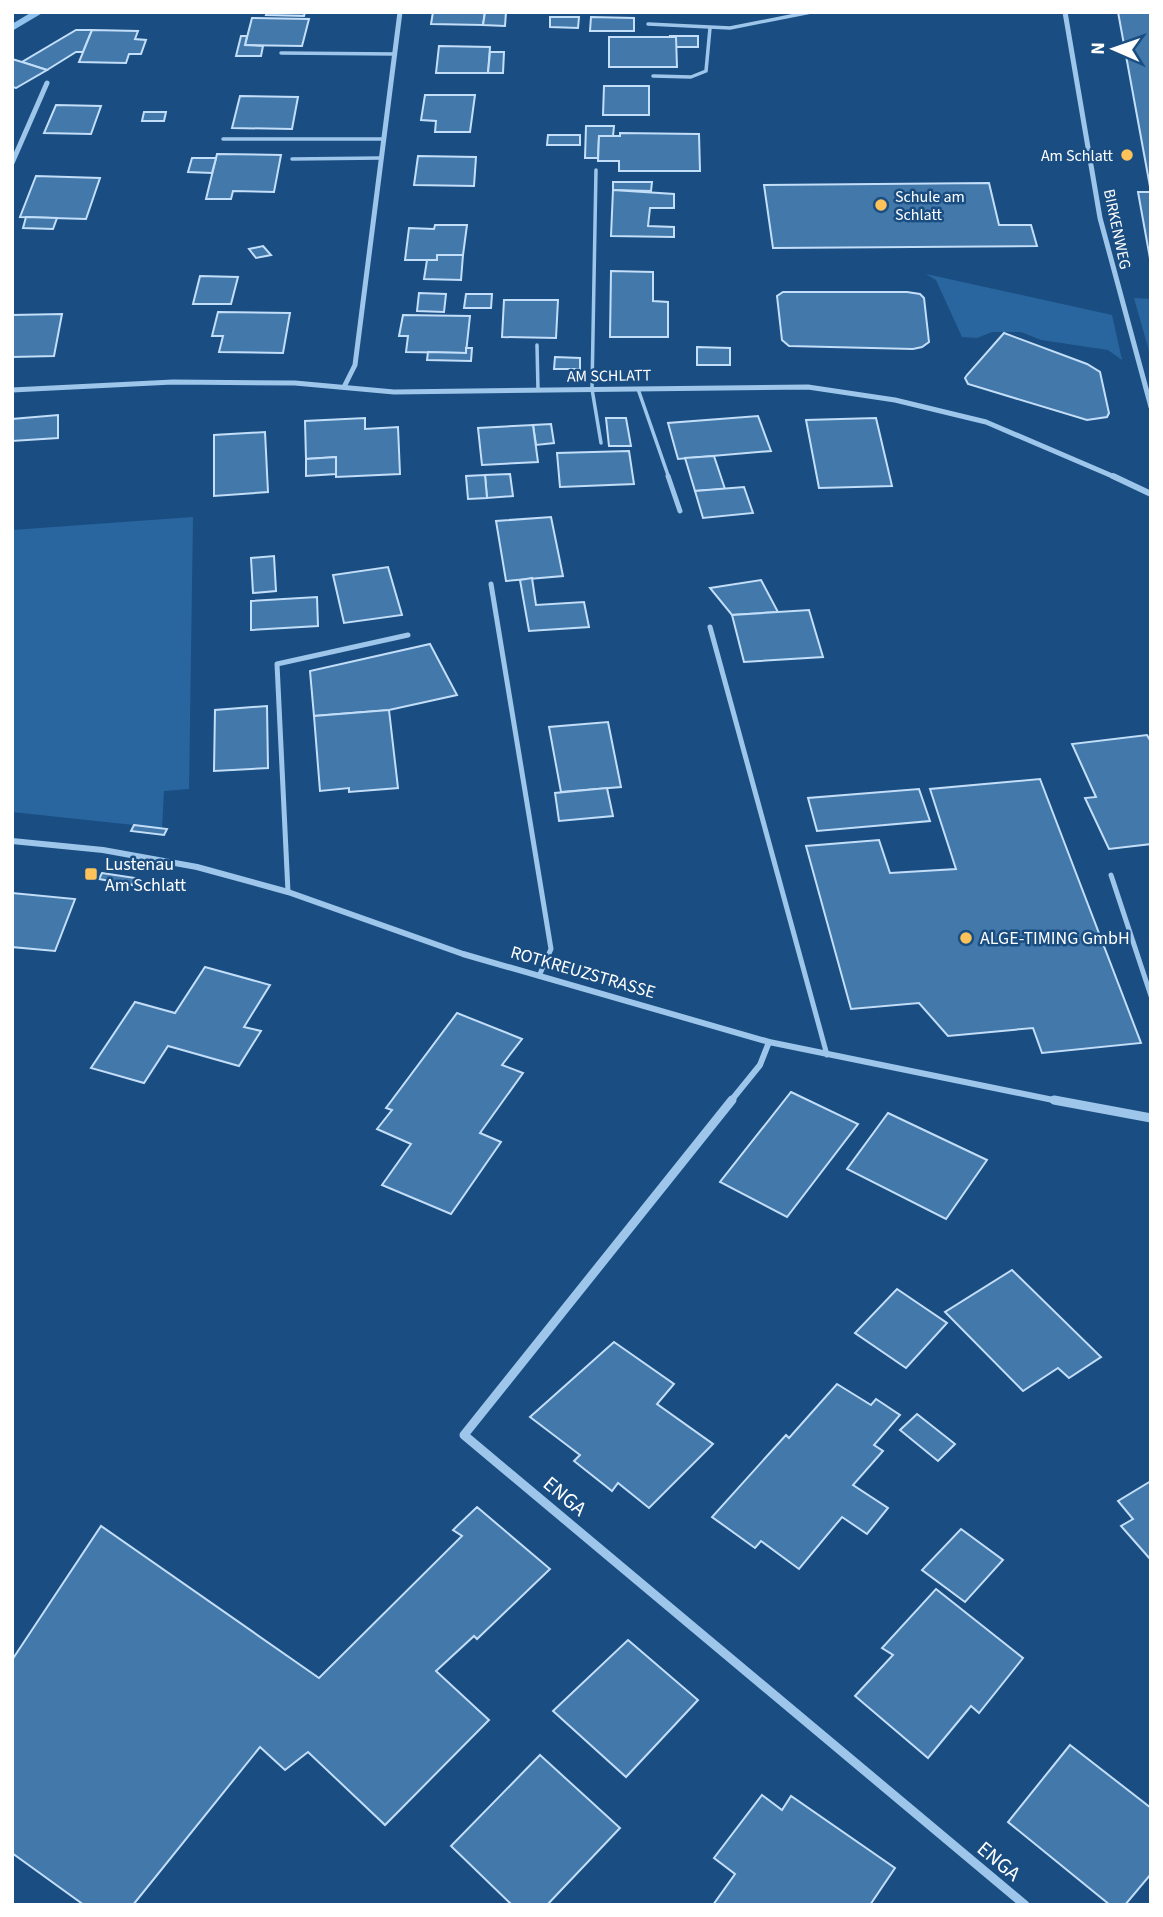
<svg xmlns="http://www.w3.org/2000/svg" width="1163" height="1917" font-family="'Source Sans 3',sans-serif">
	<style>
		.green { fill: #29669f }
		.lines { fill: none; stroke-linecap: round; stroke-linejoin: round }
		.stream { fill: #91c2ed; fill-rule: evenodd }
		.building { fill: #4378ab; stroke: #c3def8; stroke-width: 2 }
		.lane-far1 { stroke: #9ec6eb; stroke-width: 3.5 }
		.lane { stroke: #9ec6eb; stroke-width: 5 }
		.street-far2 { stroke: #9ec6eb; stroke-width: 5 }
		.street-far1 { stroke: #9ec6eb; stroke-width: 6 }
		.street { stroke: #9ec6eb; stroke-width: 9 }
		.poi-dot { fill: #fdc35a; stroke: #1a4e82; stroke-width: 2.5 }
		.labels { text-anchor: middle; stroke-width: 5; stroke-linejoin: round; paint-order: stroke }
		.far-poi-label { font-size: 16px; fill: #fff; stroke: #1a4e82; text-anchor: end }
		.far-street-label { font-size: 16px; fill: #fff; stroke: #1a4e82 }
		.poi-label { font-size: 18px; fill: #fff; stroke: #1a4e82; text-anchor: start }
		.street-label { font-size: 18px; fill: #fff; stroke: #1a4e82 }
		.near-street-label { font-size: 21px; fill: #fff; stroke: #1a4e82 }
	</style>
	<rect width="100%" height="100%" fill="#1a4e82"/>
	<g class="green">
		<path d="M926 274 1112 315 1122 360 1108 350 1041 340 1021 332H992L977 338 962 337 936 280Z"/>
		<path d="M1134 298 1151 299V358Z"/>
		<path d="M193 517 189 789 164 791 162 828 12 812V530Z"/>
	</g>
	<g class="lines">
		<path class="stream" d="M32 12H44L12 31V24Z"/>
	</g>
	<g class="building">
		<path d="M267 12H305L304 16 266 15Z"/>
		<path d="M433 12H485L483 25 431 24Z"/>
		<path d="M485 12H506L505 26 483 25Z"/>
		<path d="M1118 12H1151V264L1138 192H1151Z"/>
		<path d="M550 17H579L578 28 550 27Z"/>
		<path d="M591 17 634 18V31H590Z"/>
		<path d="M252 18 309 19 302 46 245 45Z"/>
		<path d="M76 30H92L83 52H76L47 70 22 62Z"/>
		<path d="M92 30 138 31 135 39 146 40 141 54H129L126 63 79 62Z"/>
		<path d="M241 36H247L245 45 263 46 261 56H236Z"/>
		<path d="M669 36H698V47H676V37Z"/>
		<path d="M609 37H676L677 67H609Z"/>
		<path d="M439 46 490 47 488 73H436Z"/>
		<path d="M490 52H504L503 73H488Z"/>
		<path d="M12 59 22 62 47 70 16 88 12 87Z"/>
		<path d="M604 86H649V115H603Z"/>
		<path d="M425 95H475L470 132H435L436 121 421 120Z"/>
		<path d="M240 96 298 97 292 129 232 128Z"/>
		<path d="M56 105 101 106 91 134 44 133Z"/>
		<path d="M144 112H166L164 121H142Z"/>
		<path d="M586 126H614L613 136H599L598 158H585Z"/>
		<path d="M620 133 699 134 700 171H619V161H598L599 136H620Z"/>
		<path d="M548 135H580V145H547Z"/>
		<path d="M217 154 281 155 274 192 233 191 231 199H206Z"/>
		<path d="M418 156 476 157 474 186 414 185Z"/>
		<path d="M192 158H216L212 173 188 172Z"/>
		<path d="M36 176 100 178 86 219 20 217Z"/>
		<path d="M613 182H652L651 191 613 190Z"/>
		<path d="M989 183 999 225H1031L1037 246 773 248 764 185Z"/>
		<path d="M613 190 674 194V208H650L648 226 674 227V237L611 236Z"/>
		<path d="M26 217 57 218 53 229 23 228Z"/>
		<path d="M435 225H467L463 255H437V260H405L409 228 434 229Z"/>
		<path d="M263 246 271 255 256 258 249 249Z"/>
		<path d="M437 255H463L461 280 424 279 427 260H437Z"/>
		<path d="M611 271 653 272V301L668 302V337H610Z"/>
		<path d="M200 276 238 277 231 304H193Z"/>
		<path d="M783 292H907L920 294 924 298 929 342 922 347 913 349 789 346 782 340 777 296Z"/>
		<path d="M419 293 446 294 444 312 417 311Z"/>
		<path d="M466 294H492L491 308H464Z"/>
		<path d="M504 300H558L556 338 502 337Z"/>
		<path d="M218 312 290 313 283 353 219 352 223 336H212Z"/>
		<path d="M62 314 54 356 12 357V315Z"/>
		<path d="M403 315 470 316 466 353 406 352 408 336H399Z"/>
		<path d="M1004 333 1087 364 1100 372 1109 413 1107 417 1087 420 968 384 965 378 967 375Z"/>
		<path d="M697 347 730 348V365H697Z"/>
		<path d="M466 348H472L471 361 427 360 428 352 466 353Z"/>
		<path d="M555 357 580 358V369H554Z"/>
		<path d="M58 415V438L12 441V419Z"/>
		<path d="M758 416 771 451 678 459 668 423Z"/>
		<path d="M365 418V429L398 427 400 474 336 477V457L306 459 305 421Z"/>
		<path d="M606 418H626L631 446H609Z"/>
		<path d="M876 418 892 486 819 488 806 420Z"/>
		<path d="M551 424 554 443 536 445 533 425Z"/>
		<path d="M533 425 538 462 482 465 478 428Z"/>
		<path d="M265 432 268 492 214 496V435Z"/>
		<path d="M629 451 634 484 560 487 557 453Z"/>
		<path d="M714 456 725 489 695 491 685 458Z"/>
		<path d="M336 457V474L306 476V459Z"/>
		<path d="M510 474 513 496 487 498 485 475Z"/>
		<path d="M485 475 487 498 468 499 466 476Z"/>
		<path d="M744 487 753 513 703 518 695 491Z"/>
		<path d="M551 517 563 576 506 581 496 521Z"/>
		<path d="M274 556 276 591 253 593 251 558Z"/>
		<path d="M388 567 402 615 344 623 333 575Z"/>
		<path d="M532 578 536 605 584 602 589 627 529 631 520 580Z"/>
		<path d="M761 580 778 612 732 615 710 588Z"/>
		<path d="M317 597 318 626 251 630V601Z"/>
		<path d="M809 610 823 657 744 662 732 615Z"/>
		<path d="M430 644 457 695 389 710 314 716 310 671Z"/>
		<path d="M267 706 268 768 214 771 215 710Z"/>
		<path d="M389 710 398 788 349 792V788L320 791 314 716Z"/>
		<path d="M608 722 621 787 561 792 549 727Z"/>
		<path d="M1147 735 1151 742V844L1109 849 1085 798 1096 797 1072 744Z"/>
		<path d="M1040 779 1141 1043 1042 1053 1033 1028 948 1036 919 1003 851 1009 806 846 879 840 890 873 956 869 930 789Z"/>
		<path d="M607 788 613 816 559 821 555 793Z"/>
		<path d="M919 789 930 821 817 831 808 798Z"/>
		<path d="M134 825 167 829 164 835 131 831Z"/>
		<path d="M102 873 135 878 132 885 99 879Z"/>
		<path d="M12 893 75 899 55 951 12 947Z"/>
		<path d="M205 967 270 985 244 1027 261 1031 239 1066 168 1046 144 1083 91 1068 135 1002 175 1013Z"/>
		<path d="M457 1013 522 1039 502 1065 523 1073 480 1133 501 1142 451 1214 382 1185 411 1144 377 1129 392 1110 386 1108Z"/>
		<path d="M791 1092 858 1124 787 1217 720 1182Z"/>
		<path d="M888 1113 987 1160 946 1219 847 1169Z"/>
		<path d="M1012 1270 1101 1357 1069 1378 1058 1368 1023 1391 945 1312Z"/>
		<path d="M897 1289 947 1323 906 1368 855 1333Z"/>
		<path d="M614 1342 674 1384 657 1404 713 1444 649 1508 618 1483 612 1491 574 1461 580 1455 530 1417Z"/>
		<path d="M837 1384 871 1405 876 1399 900 1415 874 1445 883 1451 853 1485 888 1508 867 1534 842 1517 799 1569 761 1541 755 1548 712 1517 786 1435 789 1438Z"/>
		<path d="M917 1414 955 1444 938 1461 900 1430Z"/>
		<path d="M1151 1481V1560L1121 1526 1133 1519 1118 1501Z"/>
		<path d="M477 1507 550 1569 477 1639 474 1636 436 1671 489 1720 385 1825 308 1752 285 1770 260 1747 133 1905H84L12 1853V1660L101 1526 319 1678 462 1536 453 1530Z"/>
		<path d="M961 1529 1003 1560 965 1602 922 1570Z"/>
		<path d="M936 1589 1023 1658 979 1713 971 1706 928 1758 855 1696 893 1655 882 1648Z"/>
		<path d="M628 1640 698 1700 626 1777 553 1711Z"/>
		<path d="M1070 1745 1151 1808V1874L1125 1905H1110L1008 1822Z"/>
		<path d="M540 1755 620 1828 547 1905H512L451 1846Z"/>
		<path d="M762 1795 782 1810 791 1796 895 1868 870 1905H713L735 1874 714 1858Z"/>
	</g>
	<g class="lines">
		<g class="lane-far1">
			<path d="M648 24 730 28 811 12"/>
			<path d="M281 53 395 54"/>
			<path d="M653 76 691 77 706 71 710 28"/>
			<path d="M223 139H384"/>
			<path d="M292 159 381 158"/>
			<path d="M596 170 592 389 601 443"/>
			<path d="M537 345 538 390"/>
			<path d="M638 389 669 478"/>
		</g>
		<g class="lane">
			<path d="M668 476 680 511"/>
			<path d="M491 584 551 949 539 976"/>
			<path d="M710 627 827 1055"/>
			<path d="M1111 875 1151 996"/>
			<path d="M288 892 277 664 408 635"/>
		</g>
		<g class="street-far2">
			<path d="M1065 12 1100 218 1151 407"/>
			<path d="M12 163 47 83"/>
			<path d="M344 387 355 365 400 12"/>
			<path d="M12 390 173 382 295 383 394 392 808 387 895 400 986 422 1117 478"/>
		</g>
		<g class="street-far1">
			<path d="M1113 476 1151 494"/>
			<path d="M12 841 103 850 197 867 288 892 463 954 769 1042 1063 1102"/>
			<path d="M730 1102 760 1065 769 1042"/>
		</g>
		<g class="street">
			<path d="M732 1100 464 1435 1025 1905"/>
			<path d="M1054 1100 1151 1118"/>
		</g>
	</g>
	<g class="poi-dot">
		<circle cx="1127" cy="155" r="7"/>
		<circle cx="881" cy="205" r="7"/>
		<rect x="84" y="867" width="14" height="14" rx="3.5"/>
		<circle cx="966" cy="938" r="7"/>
	</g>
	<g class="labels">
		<g class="far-poi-label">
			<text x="1113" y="161">Am Schlatt</text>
			<text x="895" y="202" text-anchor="start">Schule am<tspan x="895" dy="18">Schlatt</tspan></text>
		</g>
		<g class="far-street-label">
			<text transform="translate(1118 229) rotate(78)" y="6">BIRKENWEG</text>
			<text transform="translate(609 375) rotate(-1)" y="6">AM SCHLATT</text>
		</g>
		<g class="poi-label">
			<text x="105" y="870">Lustenau<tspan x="105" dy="21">Am Schlatt</tspan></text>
			<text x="980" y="944">ALGE-TIMING GmbH</text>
		</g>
		<g class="street-label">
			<text transform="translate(583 972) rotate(16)" y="6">ROTKREUZSTRASSE</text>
		</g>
		<g class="near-street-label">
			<text transform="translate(565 1496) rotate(40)" y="7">ENGA</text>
			<text transform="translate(999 1861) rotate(40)" y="7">ENGA</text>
		</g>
	</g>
	<rect width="1163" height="1917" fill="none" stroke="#ffffff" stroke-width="28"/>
	<g transform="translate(1114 49) rotate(272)" stroke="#1a4e82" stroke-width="5" paint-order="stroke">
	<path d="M0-5L12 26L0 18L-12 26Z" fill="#ffffff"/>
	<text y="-10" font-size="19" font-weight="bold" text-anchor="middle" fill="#ffffff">N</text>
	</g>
</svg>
